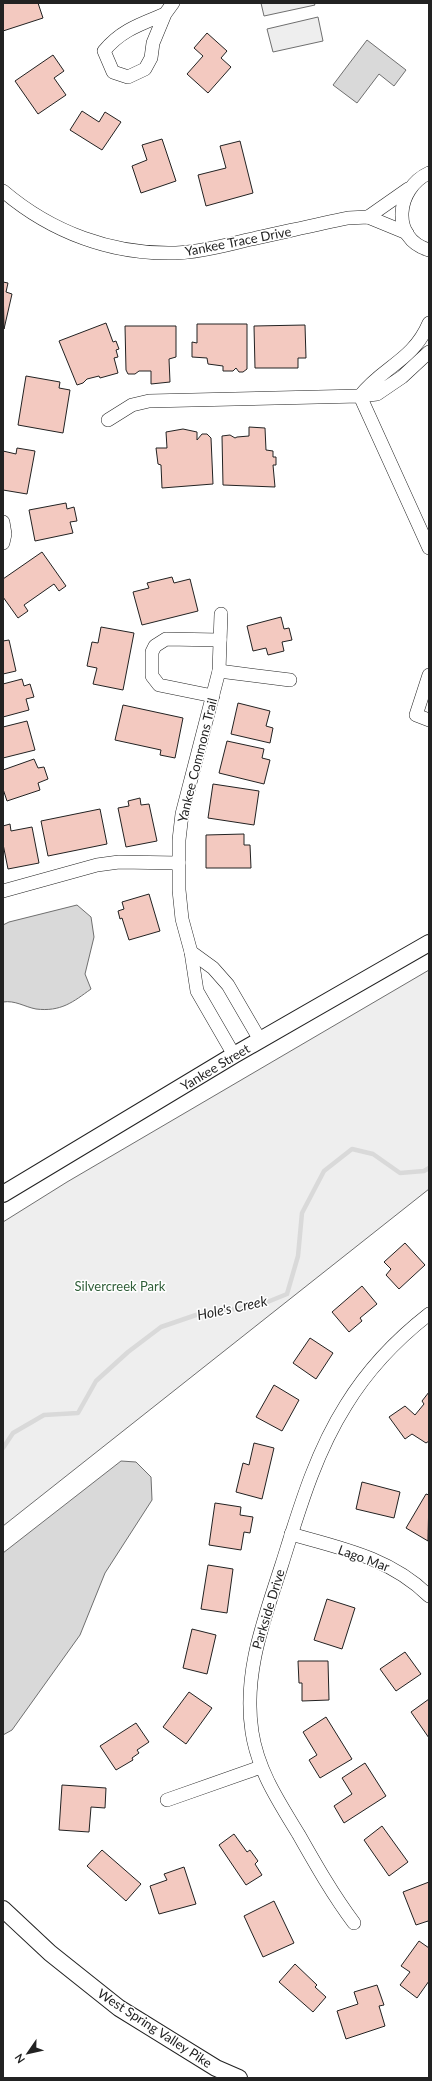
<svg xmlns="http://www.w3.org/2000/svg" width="432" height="2081" font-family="Lato,sans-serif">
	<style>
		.green { fill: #eee; stroke: #6f6f6f }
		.water { fill: #d9d9d9; stroke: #6f6f6f }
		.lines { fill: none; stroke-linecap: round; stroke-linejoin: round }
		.stream { stroke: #d9d9d9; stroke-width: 4.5 }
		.building { fill: #f3c9c0; stroke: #222 }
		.minor-casing { stroke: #222; stroke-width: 14 }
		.tertiary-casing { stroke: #222; stroke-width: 18 }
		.minor { stroke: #fff; stroke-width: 13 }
		.tertiary { stroke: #fff; stroke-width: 16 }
		.labels { text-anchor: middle; stroke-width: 3; stroke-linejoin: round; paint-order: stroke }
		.street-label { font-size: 13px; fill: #222; stroke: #fff }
		.park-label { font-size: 13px; fill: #2f5e38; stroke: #fff }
		.water-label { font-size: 14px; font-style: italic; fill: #222; stroke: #fff }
	</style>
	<rect width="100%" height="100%" fill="#fff"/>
	<g class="green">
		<path d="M261 3H314L315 5 264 16Z"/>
		<path d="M318 17 323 41 273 52 267 29Z"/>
		<path d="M429 970V1189L3 1526V1222L67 1182Z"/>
	</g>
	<g class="water">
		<path d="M367 40 406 70 394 86 379 74 357 103 333 85Z"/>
		<path d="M77 905 91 917 94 937 85 974 91 989C73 1002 61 1012 36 1009 25 1007 15 1000 3 1002V925L9 922Z"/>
		<path d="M121 1461 136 1462 151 1477 152 1500 105 1573 80 1635 12 1730 3 1735V1553Z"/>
	</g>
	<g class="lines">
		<path class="stream" d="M3 1448 13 1433 44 1415 78 1413 96 1381 128 1352 161 1327 196 1315 260 1305 287 1294 298 1256 302 1213 324 1171 352 1149 373 1154 400 1173 424 1171 429 1168"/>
	</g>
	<g class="building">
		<path d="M3 3H38L43 18 3 31Z"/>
		<path d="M207 33 227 51 221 58 231 67 208 93 187 74 203 56 194 48Z"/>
		<path d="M53 55 64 71 54 78 66 95 38 114 15 81Z"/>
		<path d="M82 111 99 122 105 112 121 122 102 150 70 130Z"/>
		<path d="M162 139 176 181 141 193 132 166 147 160 142 145Z"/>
		<path d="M240 141 253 193 206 206 198 175 226 168 220 146Z"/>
		<path d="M3 282 8 283 6 292 12 294 4 329Z"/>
		<path d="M106 323 113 342 116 341 119 349 116 350 118 357 114 358 118 373 100 378 99 376 87 379 83 383 77 385 59 341Z"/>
		<path d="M197 324H247V369L243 372H239L236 368 233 371H223V366L208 364 207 358 192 357V342L197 343Z"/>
		<path d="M305 325 306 358H298V368H255L254 326Z"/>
		<path d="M125 326H176V357L169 359 170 382 151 384V371H139L135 374H128L126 370Z"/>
		<path d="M26 376 60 382 59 388 70 390 63 433 18 425Z"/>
		<path d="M249 427 265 428 266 450 273 451V457H276V465H273L275 487 223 485 222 436 230 435 235 438 237 437 249 436Z"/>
		<path d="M183 429 197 432V440L202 434H207L211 438 213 484 162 488 161 465 158 464 156 448H167L166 432Z"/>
		<path d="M17 448 35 451 27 494 3 490V451L16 454Z"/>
		<path d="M66 503 67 509 74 507 77 521 70 522 73 533 35 541 29 510Z"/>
		<path d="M42 552 66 586 59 591 54 584 24 605 28 611 18 618 3 597V579Z"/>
		<path d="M172 577 174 583 190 579 198 611 142 625 133 592 149 588 147 583Z"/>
		<path d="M281 617 284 629 289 628 292 640 282 642 284 651 268 655 266 648 253 651 247 626Z"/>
		<path d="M101 627 134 633 123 690 93 684 97 668 87 666 92 642 98 643Z"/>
		<path d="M9 640 16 671 3 674V641Z"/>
		<path d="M22 679 24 686 30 684 34 697 26 699 29 710 3 717V684Z"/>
		<path d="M238 703 270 711 266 726 273 728 270 743 231 734Z"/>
		<path d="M123 705 183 718 175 758 160 755 161 750 115 740Z"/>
		<path d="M27 721 35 750 3 758V727Z"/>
		<path d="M227 741 264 749 262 758 270 760 264 784 219 773Z"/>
		<path d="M34 759 38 768 44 767 48 779 38 783 40 790 7 801 3 789V770Z"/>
		<path d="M213 784 259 791 254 825 208 818Z"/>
		<path d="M140 798 141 805 149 804 157 841 126 847 118 808 129 806 128 801Z"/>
		<path d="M100 809 107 844 48 856 41 821Z"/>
		<path d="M10 824 11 831 32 827 39 863 8 869 3 844V826Z"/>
		<path d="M244 834V845H250L251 868H206V835Z"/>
		<path d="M149 894 160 931 129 940 122 918 120 919 118 911 124 909 122 902Z"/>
		<path d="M405 1243 425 1265 399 1289 386 1275 391 1269 384 1262Z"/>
		<path d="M362 1286 377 1304 360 1318 362 1321 349 1332 332 1312Z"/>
		<path d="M310 1338 333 1353 316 1379 293 1363Z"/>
		<path d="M274 1385 299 1400 282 1431 256 1417Z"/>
		<path d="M429 1392V1441L426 1443 412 1434 405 1439 389 1417 405 1406 415 1415 424 1404 422 1401Z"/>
		<path d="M254 1443 274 1448 262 1499 236 1492 243 1463 249 1465Z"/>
		<path d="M362 1482 400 1492 394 1518 356 1509Z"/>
		<path d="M426 1494 429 1495 428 1541 406 1528Z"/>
		<path d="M215 1503 241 1507 240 1515 253 1517 250 1533 244 1532 241 1550 209 1545Z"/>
		<path d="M208 1565 233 1569 227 1613 201 1609Z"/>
		<path d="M327 1599 355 1608 342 1649 314 1640Z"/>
		<path d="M192 1629 216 1635 207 1674 183 1668Z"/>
		<path d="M405 1652 421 1674 396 1691 380 1669Z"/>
		<path d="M298 1661H328L329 1700 302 1701V1683H299Z"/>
		<path d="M189 1692 212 1708 186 1744 163 1727Z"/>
		<path d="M429 1699V1738L411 1712Z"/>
		<path d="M326 1717 352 1759 320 1778 309 1760 317 1755 303 1732Z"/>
		<path d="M136 1723 149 1742 137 1750 139 1753 132 1758 133 1760 116 1770 100 1746Z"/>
		<path d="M365 1763 386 1796 344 1823 334 1806 352 1794 342 1778Z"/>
		<path d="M62 1785 106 1788 105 1808 91 1807 89 1832 59 1830Z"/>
		<path d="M382 1826 408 1862 389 1876 364 1840Z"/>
		<path d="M234 1834 247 1852 250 1850 258 1861 255 1864 262 1875 246 1885 219 1845Z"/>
		<path d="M102 1850 141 1884 126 1901 87 1866Z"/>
		<path d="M184 1867 196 1904 159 1914 150 1886 167 1880 164 1874Z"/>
		<path d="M429 1882V1923L428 1921 416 1925 403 1892Z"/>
		<path d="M274 1901 294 1943 263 1957 244 1916Z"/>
		<path d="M419 1941 429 1948V1981L417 1998 400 1985 410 1972 401 1966Z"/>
		<path d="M295 1964 317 1985 315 1987 326 1997 313 2012 279 1982Z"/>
		<path d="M377 1985 384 2005 379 2006 385 2026 346 2039 337 2011 358 2004 354 1992Z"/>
	</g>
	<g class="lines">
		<g class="minor-casing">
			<g id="minor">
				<path d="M165 14C141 24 121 30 104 51L113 72 128 77 145 69 151 58 153 43 165 14 173 3"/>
				<path d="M429 173C396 188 390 239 429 250"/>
				<path d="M3 191C51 232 112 255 176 253 199 252 224 246 247 240 280 233 314 225 348 218L368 217 407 233"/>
				<path d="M368 217 408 189"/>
				<path d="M429 323C413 361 382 367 360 396L377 394 402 377 429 352"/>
				<path d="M108 420 132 405 149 401 360 396 429 548"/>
				<path d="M3 522 5 534 3 543"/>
				<path d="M221 614 219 671 182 814 179 840V890L182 919 191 952 197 991 234 1055"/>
				<path d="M219 671 290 680"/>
				<path d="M429 675 416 715 429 720"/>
				<path d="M213 696 159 685 152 676V652L155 646 166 639 220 640"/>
				<path d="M3 891 97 865 119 862 179 863"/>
				<path d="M191 952 213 968 228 985 260 1040"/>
				<path d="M291 1534C341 1548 391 1558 429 1596"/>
				<path d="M167 1800 261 1767"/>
				<path d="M354 1923C333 1895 316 1865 299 1835 279 1802 258 1771 252 1732 243 1673 264 1620 282 1564 299 1510 315 1454 346 1405 368 1369 397 1339 429 1314"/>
			</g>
		</g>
		<g class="tertiary-casing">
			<g id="tertiary">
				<path d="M3 1194 234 1055 429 943"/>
				<path d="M3 1909 50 1953 119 2008 216 2068 239 2078"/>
			</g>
		</g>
		<use href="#minor" class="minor"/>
		<use href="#tertiary" class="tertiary"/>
	</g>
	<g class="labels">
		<g class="street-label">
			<text transform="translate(238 241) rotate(-11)" y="5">Yankee Trace Drive</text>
			<text transform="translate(197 760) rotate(-76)" y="5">Yankee Commons Trail</text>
			<text transform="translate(215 1067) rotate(-31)" y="5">Yankee Street</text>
			<text transform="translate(364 1558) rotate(20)" y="5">Lago Mar</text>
			<text transform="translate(268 1609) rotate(-73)" y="5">Parkside Drive</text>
			<text transform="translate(155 2028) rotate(33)" y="5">West Spring Valley Pike</text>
		</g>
		<g class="park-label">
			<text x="120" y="1291">Silvercreek Park</text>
		</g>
		<g class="water-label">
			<text transform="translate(232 1308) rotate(-12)" y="5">Hole's Creek</text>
		</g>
	</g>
	<rect width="432" height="2081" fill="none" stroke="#222222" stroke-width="8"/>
	<g transform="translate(28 2053) rotate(236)" stroke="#ffffff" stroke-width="3" paint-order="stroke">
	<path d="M0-3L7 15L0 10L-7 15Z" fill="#222222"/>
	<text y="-6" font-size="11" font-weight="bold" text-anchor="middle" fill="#222222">N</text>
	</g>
</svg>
